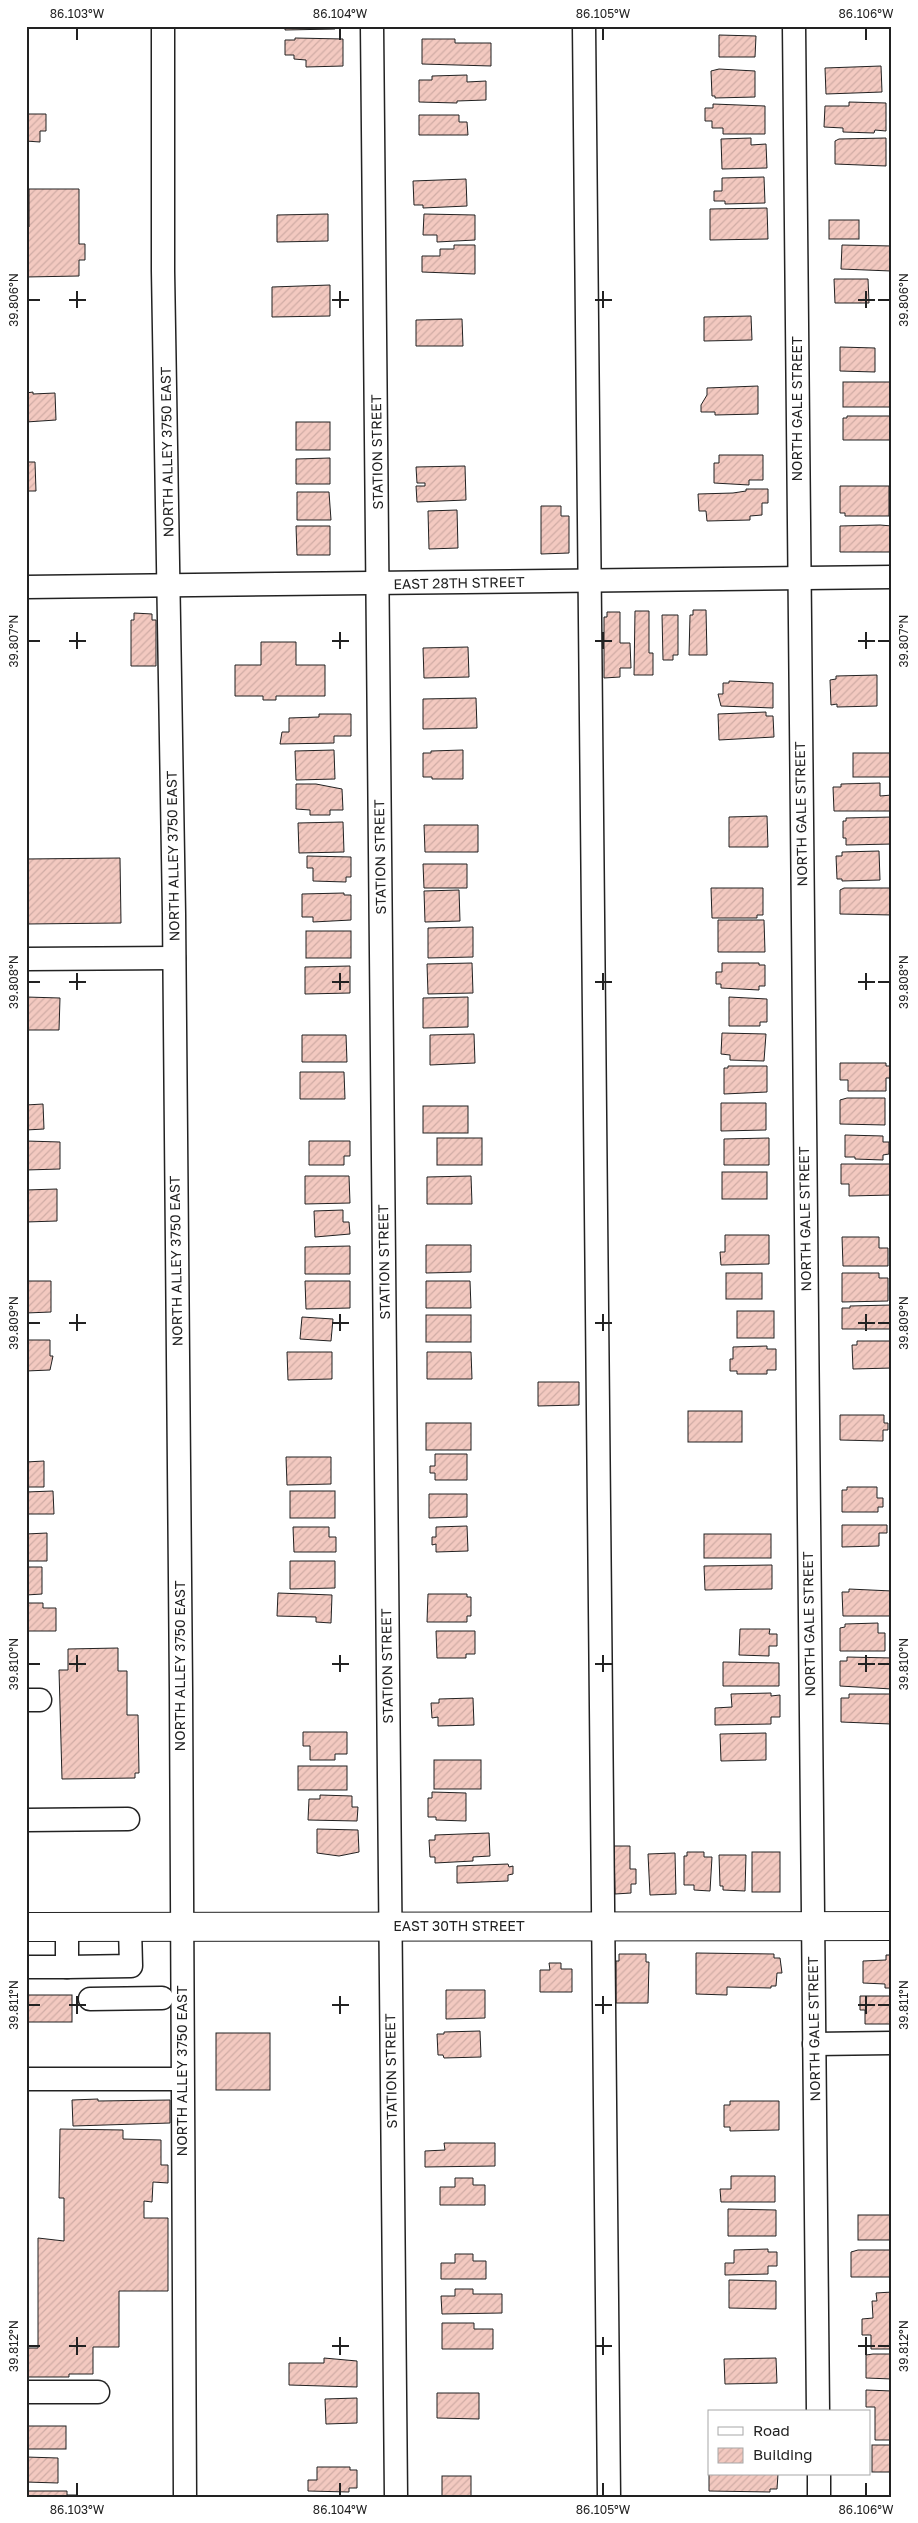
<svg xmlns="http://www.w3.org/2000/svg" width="918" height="2523" font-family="'Golos Text',sans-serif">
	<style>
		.building { fill: url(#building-hatch); stroke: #222 }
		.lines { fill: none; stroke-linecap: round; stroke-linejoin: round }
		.minor-casing { stroke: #222; stroke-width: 25 }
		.major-casing { stroke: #222; stroke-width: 30 }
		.minor { stroke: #fff; stroke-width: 22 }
		.major { stroke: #fff; stroke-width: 28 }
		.ticks { fill: none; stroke: #222; stroke-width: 2 }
		.labels { text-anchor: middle; stroke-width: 4; stroke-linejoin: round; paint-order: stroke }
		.street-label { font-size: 14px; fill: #222; stroke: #fff }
		.neatline { fill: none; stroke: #222; stroke-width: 2 }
		.ticks-label { font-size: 12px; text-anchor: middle; fill: #222 }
	</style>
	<defs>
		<pattern id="building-hatch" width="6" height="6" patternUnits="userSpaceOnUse" patternTransform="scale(1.25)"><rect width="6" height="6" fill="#f3c9c0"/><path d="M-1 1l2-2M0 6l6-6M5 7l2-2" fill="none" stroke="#d0aca5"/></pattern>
	</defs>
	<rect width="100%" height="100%" fill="#fff"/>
	<g class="building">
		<path d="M285 26H335V29L285 30Z"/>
		<path d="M689 26H755V27L689 28Z"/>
		<path d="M719 35 756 36 755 57H719Z"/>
		<path d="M295 38 343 39V66L306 67V60L294 59V55H285V40H295Z"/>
		<path d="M422 39H455V43H491V66L422 64Z"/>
		<path d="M881 66 882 92 826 94 825 68Z"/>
		<path d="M719 69 755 71V97L715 98V96H712L711 71Z"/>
		<path d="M467 75V82L486 81V100L457 101V103L419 102V80H432V76Z"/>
		<path d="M849 102 886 103V131L875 130 874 133 843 132V128L824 127 825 106H849Z"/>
		<path d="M713 104 765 106V134H723V128H712V121H705V108H713Z"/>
		<path d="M26 114H46V131H40V142L26 141Z"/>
		<path d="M419 115H459V122H467L468 135H419Z"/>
		<path d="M751 138V145L766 144 767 168 722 169 721 139Z"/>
		<path d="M886 138V166L835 164V141L839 139Z"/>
		<path d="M764 177 765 203 725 204V201H714V191H722V178Z"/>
		<path d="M466 179 467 206 423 208V205H414L413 181Z"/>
		<path d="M29 189H79V244H85V260H79V276L26 277V227H29Z"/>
		<path d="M767 208 768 239 710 240V209Z"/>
		<path d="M328 214V241L277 242V215Z"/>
		<path d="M424 214 475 215V240L437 242V235H423Z"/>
		<rect x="829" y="220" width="30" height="19"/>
		<path d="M454 245H475V274L422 272V256H440V249H454Z"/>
		<path d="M842 245 892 246 891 271 841 269Z"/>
		<path d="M834 279H868L869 303H835Z"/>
		<path d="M330 285V316L272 317V287Z"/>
		<path d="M751 316 752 340 704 341V317Z"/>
		<path d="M462 319 463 346H416V320Z"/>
		<path d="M840 347 875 348V372L840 371Z"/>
		<rect x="843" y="382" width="49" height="25"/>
		<path d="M758 386V414L715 415V412H701V405L707 395V388Z"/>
		<path d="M33 392V394L55 393 56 420 26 422V393Z"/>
		<path d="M847 416H892V440H843V418H847Z"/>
		<rect x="296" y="422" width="34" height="28"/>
		<path d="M719 455H763V480H749V485L714 483V463H719Z"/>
		<path d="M330 458V484H296V459Z"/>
		<path d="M26 462H35L36 491H26Z"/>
		<path d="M465 466 466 500 417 502 416 486H425V483H417L416 467Z"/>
		<path d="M840 486H889V516H845V513H840Z"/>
		<path d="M746 489H768V503H762V515L750 516V520L707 521 706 511H699L698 494 733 493 746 491Z"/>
		<path d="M297 492H329L331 520H297Z"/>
		<path d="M541 506H561V516H569V553L541 554Z"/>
		<path d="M457 510 458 548 429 549 428 511Z"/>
		<path d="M880 525 892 526V552H840V526Z"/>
		<path d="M296 526H330V555H297Z"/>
		<path d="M693 610H706L707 655H689L690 615H693Z"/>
		<path d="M635 611H649V653H653V675H634Z"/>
		<path d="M607 612H620V643H630L631 668H620V677L604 678V617H607Z"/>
		<path d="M134 613 152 614V620H156V666H131V620H134Z"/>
		<path d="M662 615H678V655H673V660H663Z"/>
		<path d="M261 642H296V665H325V696H276V700H263V696H235V665H261Z"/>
		<path d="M468 647 469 677 424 678 423 648Z"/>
		<path d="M877 675V706L837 707V704L831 705 830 680 836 679V676Z"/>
		<path d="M729 681 773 683V708L721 706 718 694H723V683H729Z"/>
		<path d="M476 698 477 728 423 729V699Z"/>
		<path d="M766 712V716H773L774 737 719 740 718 714Z"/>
		<path d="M319 714H351V736H334V743L280 744 282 732H289V718L319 717Z"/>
		<path d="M334 750 335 779 296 780 295 751Z"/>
		<path d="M463 750V779H432V777H423V753H431V751Z"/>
		<rect x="853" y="753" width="39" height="24"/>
		<path d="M880 783V796L892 795V811H834L833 787H841V784Z"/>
		<path d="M296 784H316L342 789 343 810H330V815H310V810L296 809Z"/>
		<path d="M767 816 768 847H729V817Z"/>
		<path d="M892 817V844L846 845V838H843V821H846V818Z"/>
		<path d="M343 822 344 852 299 853 298 823Z"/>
		<path d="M424 825H478V852H425Z"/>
		<path d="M879 851 880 880 842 881V879H837L836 856H842V852Z"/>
		<path d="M307 856 351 857V877H346V882L313 881V868H307Z"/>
		<path d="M120 858 121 923 26 924V859Z"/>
		<path d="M423 864H467V888H424Z"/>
		<path d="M711 888H763V915H757V918H712Z"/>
		<path d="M844 888H892V915L840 914V890Z"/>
		<path d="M459 890 460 921 425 922 424 891Z"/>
		<path d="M344 893V895H351V920L313 922V917H302V894Z"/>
		<path d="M718 920H764L765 952H718Z"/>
		<path d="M473 927V957L428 958V928Z"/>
		<rect x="306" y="931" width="45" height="27"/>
		<path d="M472 963 473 993 428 994 427 964Z"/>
		<path d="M722 963H759V965H765V986H759V990L721 988V984H716V972H722Z"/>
		<path d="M350 966V993L305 994V967Z"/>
		<path d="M26 997 60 998 59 1030H26Z"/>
		<path d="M468 997V1027L423 1028V998Z"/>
		<path d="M729 997 767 999V1022H760V1026H729Z"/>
		<path d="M722 1033 766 1034 764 1061 730 1060V1055L721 1054Z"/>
		<path d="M474 1034 475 1063 430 1065V1035Z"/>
		<path d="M302 1035H346L347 1062H302Z"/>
		<path d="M840 1063H886V1066H891V1078H886V1091H848V1080H840Z"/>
		<path d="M728 1066H767V1092L724 1094V1068H728Z"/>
		<path d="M300 1072H344L345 1099H300Z"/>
		<path d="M847 1098H885V1125L840 1124V1100Z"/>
		<path d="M721 1103H766V1130L721 1131Z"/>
		<path d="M43 1104 44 1129 26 1130V1105Z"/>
		<rect x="423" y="1106" width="45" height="27"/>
		<path d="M845 1135 883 1136V1142H889V1154L883 1155V1160L855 1159V1157H845Z"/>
		<rect x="437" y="1138" width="45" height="27"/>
		<path d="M769 1138V1165H724V1139Z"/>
		<path d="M26 1141 60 1142V1169L26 1170Z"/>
		<path d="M309 1141H350V1156H344V1165H309Z"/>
		<path d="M841 1164H892V1195L849 1196V1184H841Z"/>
		<rect x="722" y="1172" width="45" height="27"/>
		<path d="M305 1176H349L350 1203 305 1204Z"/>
		<path d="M471 1176 472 1204H427V1177Z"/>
		<path d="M57 1189V1221L26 1222V1190Z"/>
		<path d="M343 1210V1222H349L350 1234 315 1237 314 1211Z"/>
		<path d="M725 1235H769V1264L721 1265 720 1252H725Z"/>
		<path d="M842 1237H879V1248H888V1266H843Z"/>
		<path d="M426 1245H471V1272L426 1273Z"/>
		<path d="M350 1246V1274H305V1247Z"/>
		<rect x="726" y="1273" width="36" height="26"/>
		<path d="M842 1273H879V1278H888V1301L842 1302Z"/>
		<path d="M26 1281H51V1312L26 1313Z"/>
		<path d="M305 1281H350V1308L306 1309Z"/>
		<path d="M426 1281H470L471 1308H426Z"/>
		<path d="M892 1305V1329H842V1308H850V1306Z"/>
		<rect x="737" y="1311" width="37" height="27"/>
		<rect x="426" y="1315" width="45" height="27"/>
		<path d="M302 1317 333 1319 331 1341 300 1339Z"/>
		<path d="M26 1340H50V1356H53L50 1370 26 1371Z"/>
		<path d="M857 1341H892V1368L853 1369 852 1345H857Z"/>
		<path d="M767 1346V1349H776V1370H767V1374H737V1371H730V1359H733V1347Z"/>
		<path d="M287 1352H332V1379L288 1380Z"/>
		<path d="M427 1352H471L472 1379H427Z"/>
		<path d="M538 1382H579V1405L538 1406Z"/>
		<rect x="688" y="1411" width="54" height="31"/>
		<path d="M840 1415H884V1423H888V1430H883V1441L840 1440Z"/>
		<rect x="426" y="1423" width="45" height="27"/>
		<path d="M435 1454H467V1480H435V1473H430V1466H435Z"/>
		<path d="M286 1457H331V1484L287 1485Z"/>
		<path d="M44 1461V1487H26V1462Z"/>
		<path d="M847 1487H877V1498H883V1507H878V1512H842V1490H847Z"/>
		<path d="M53 1491 54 1514H26V1492Z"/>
		<rect x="290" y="1491" width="45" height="27"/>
		<path d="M429 1494H467V1517L429 1518Z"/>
		<path d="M842 1525H887V1533H879V1546L842 1547Z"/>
		<path d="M467 1526 468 1551 436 1552V1544L432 1545V1537H436V1527Z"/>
		<path d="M293 1527H329V1537H336V1552H294Z"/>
		<path d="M47 1533V1561H26V1534Z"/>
		<rect x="704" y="1534" width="67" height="24"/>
		<path d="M290 1561H335V1588L290 1589Z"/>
		<path d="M772 1565V1589L705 1590 704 1566Z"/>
		<path d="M26 1567H42V1594L26 1595Z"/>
		<path d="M849 1589 892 1591V1616H843L842 1592H849Z"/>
		<path d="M278 1593 332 1595 331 1623 316 1622V1617L277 1616Z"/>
		<path d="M428 1594H467V1597H471V1616H467V1622H427Z"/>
		<path d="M26 1603H43V1608H56V1631H26Z"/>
		<path d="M878 1623V1633H885V1651H840V1628L845 1627V1624Z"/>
		<path d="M740 1629H770L769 1634H777V1646H769V1656L739 1655Z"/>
		<path d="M436 1631H475V1654H466V1658H437Z"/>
		<path d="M118 1648V1671H127V1715H138L139 1773H135V1778L62 1779 59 1670H68V1649Z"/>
		<path d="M847 1657 892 1658V1689L840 1686V1661H847Z"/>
		<path d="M723 1662 779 1663V1686H723Z"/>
		<path d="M771 1693V1696L780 1695V1717H771V1724L715 1725V1708L732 1707 731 1694Z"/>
		<path d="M849 1694H892L891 1724 841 1722V1698H849Z"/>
		<path d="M473 1698 474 1725 438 1726V1717L432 1718 431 1703H439V1699Z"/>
		<path d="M303 1732H347V1754H335V1760H310V1746H303Z"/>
		<path d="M766 1733V1760L721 1761 720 1734Z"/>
		<rect x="434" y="1760" width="47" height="29"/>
		<rect x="298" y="1766" width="49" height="24"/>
		<path d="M432 1792 466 1793V1821L436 1820V1817H428V1798H432Z"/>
		<path d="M320 1795 352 1796V1807H358L357 1821 308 1820 309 1799H320Z"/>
		<path d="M317 1829 358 1830 359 1852 339 1856 317 1853Z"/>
		<path d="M489 1833 490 1856 473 1857V1861L435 1863V1857H430L429 1840H435V1835Z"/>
		<path d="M614 1846H630V1869H636V1884H631V1893L615 1894Z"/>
		<path d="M687 1852H704V1857H712L710 1891 694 1890V1885H684V1856H687Z"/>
		<rect x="752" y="1852" width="28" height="40"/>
		<path d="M675 1853 676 1894 650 1895 648 1854Z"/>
		<path d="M719 1855H746L745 1891 723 1890V1886H720Z"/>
		<path d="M508 1864 509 1867 513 1866V1874L508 1875V1881L457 1883V1866Z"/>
		<path d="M696 1953 774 1954V1958H780L782 1973H777L776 1986H771V1988L727 1987V1995L696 1994Z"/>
		<path d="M619 1954H646V1962H649L648 2003H616V1961H619Z"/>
		<path d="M886 1955H892V1988H885V1984L863 1983V1961L886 1960Z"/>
		<path d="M549 1963H561V1969H572V1992H540V1970H550Z"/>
		<path d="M446 1990H485V2018L446 2019Z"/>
		<rect x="26" y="1995" width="46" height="27"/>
		<path d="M860 1996H892V2024H865V2010H860Z"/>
		<path d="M480 2031 481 2057 444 2058 443 2055H438L437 2034H444V2032Z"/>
		<rect x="216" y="2033" width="54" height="57"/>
		<path d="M98 2099V2101L170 2100V2123L73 2126 72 2100Z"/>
		<path d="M730 2101H779V2130L730 2131V2127H724V2105H730Z"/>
		<path d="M60 2129 123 2130V2139L161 2140V2165H168V2183L153 2182 152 2202 144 2201V2218H168V2291H119V2347H93V2374H69V2377H26V2348H38V2238L64 2241V2198H59Z"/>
		<path d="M444 2143H495V2166L425 2167V2151L445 2150Z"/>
		<path d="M731 2176H775V2202H721L720 2189H731Z"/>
		<path d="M455 2178H473V2185H485V2205H440V2187H455Z"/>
		<path d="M728 2209 776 2210V2236H728Z"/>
		<rect x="858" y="2215" width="34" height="25"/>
		<path d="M768 2249V2252H777V2266H768V2274L725 2275V2263H734V2250Z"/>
		<path d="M858 2250H892V2277H851V2252Z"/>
		<path d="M455 2254H473V2261H486V2279H441V2263H455Z"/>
		<path d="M729 2280 776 2281V2309L729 2308Z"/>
		<path d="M455 2289H473V2294H502V2313L442 2314 441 2296H455Z"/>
		<path d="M892 2292V2349H871V2335H862V2319L873 2318 872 2301H877L876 2293Z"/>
		<path d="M442 2323H474V2329H493V2349H442Z"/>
		<path d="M873 2354H892V2379L866 2378V2355Z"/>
		<path d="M324 2358 357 2361V2387L289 2385V2363H324Z"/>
		<path d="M776 2358 777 2383 725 2384 724 2359Z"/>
		<path d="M866 2390 892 2391V2440H875V2407H866Z"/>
		<path d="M437 2393H479V2419L437 2418Z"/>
		<path d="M357 2398V2423L326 2424 325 2399Z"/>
		<rect x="26" y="2426" width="40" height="23"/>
		<rect x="872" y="2445" width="20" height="27"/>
		<path d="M26 2457 58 2458V2483L26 2482Z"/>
		<path d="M709 2459V2474H778L777 2489H770V2492L709 2491Z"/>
		<path d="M317 2467H350V2470H357V2488H349V2492L308 2491V2480H317Z"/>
		<rect x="442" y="2476" width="29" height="21"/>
		<path d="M26 2491H67V2495H78V2497H26Z"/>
	</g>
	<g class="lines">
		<g class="minor-casing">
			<g id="minor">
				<path d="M163 26V271L174 914 181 1689 185 2497"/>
				<path d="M372 26 396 2497"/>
				<path d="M584 26 609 2497"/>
				<path d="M794 26 818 2412"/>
				<path d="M26 587 892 577"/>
				<path d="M26 959 174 958"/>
				<path d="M26 1700H40"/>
				<path d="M26 1820 128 1819"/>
				<path d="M26 1967H67V1928"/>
				<path d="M67 1967 131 1966 130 1927"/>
				<path d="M90 1999 162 1998"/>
				<path d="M814 2044 892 2043"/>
				<path d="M26 2079H182"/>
				<path d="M26 2392H98"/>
				<path d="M819 2474V2497"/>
			</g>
		</g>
		<g class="major-casing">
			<path id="major" d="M26 1927 892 1926"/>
		</g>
		<use href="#minor" class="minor"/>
		<use href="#major" class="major"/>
	</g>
	<path class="ticks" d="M77 28V40M340 28V40M603 28V40M866 28V40M77 291V308M340 291V308M603 291V308M866 291V308M28 300H40M69 300H86M332 300H349M595 300H612M858 300H875M878 300H890M77 632V649M340 632V649M603 632V649M866 632V649M28 641H40M69 641H86M332 641H349M595 641H612M858 641H875M878 641H890M77 973V990M340 973V990M603 973V990M866 973V990M28 982H40M69 982H86M332 982H349M595 982H612M858 982H875M878 982H890M77 1314V1331M340 1314V1331M603 1314V1331M866 1314V1331M28 1323H40M69 1323H86M332 1323H349M595 1323H612M858 1323H875M878 1323H890M77 1655V1672M340 1655V1672M603 1655V1672M866 1655V1672M28 1664H40M69 1664H86M332 1664H349M595 1664H612M858 1664H875M878 1664H890M77 1996V2014M340 1996V2014M603 1996V2014M866 1996V2014M28 2005H40M69 2005H86M332 2005H349M595 2005H612M858 2005H875M878 2005H890M77 2337V2355M340 2337V2355M603 2337V2355M866 2337V2355M28 2346H40M69 2346H86M332 2346H349M595 2346H612M858 2346H875M878 2346H890M77 2483V2496M340 2483V2496M603 2483V2496M866 2483V2496"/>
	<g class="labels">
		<g class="street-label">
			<text transform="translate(797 409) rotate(-90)" y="5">NORTH GALE STREET</text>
			<text transform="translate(167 452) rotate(-91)" y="5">NORTH ALLEY 3750 EAST</text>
			<text transform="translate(377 452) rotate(-91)" y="5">STATION STREET</text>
			<text transform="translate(459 583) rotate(-1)" y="5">EAST 28TH STREET</text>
			<text transform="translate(801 814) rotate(-91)" y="5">NORTH GALE STREET</text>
			<text transform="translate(173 856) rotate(-91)" y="5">NORTH ALLEY 3750 EAST</text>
			<text transform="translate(380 857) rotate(-91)" y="5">STATION STREET</text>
			<text transform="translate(805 1219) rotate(-91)" y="5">NORTH GALE STREET</text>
			<text transform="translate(176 1261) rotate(-91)" y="5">NORTH ALLEY 3750 EAST</text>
			<text transform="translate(384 1262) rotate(-91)" y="5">STATION STREET</text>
			<text transform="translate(809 1624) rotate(-91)" y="5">NORTH GALE STREET</text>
			<text transform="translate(180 1666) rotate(-90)" y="5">NORTH ALLEY 3750 EAST</text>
			<text transform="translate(387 1666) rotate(-91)" y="5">STATION STREET</text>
			<text x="459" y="1931">EAST 30TH STREET</text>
			<text transform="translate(814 2029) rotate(-91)" y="5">NORTH GALE STREET</text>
			<text transform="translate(182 2071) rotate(-90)" y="5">NORTH ALLEY 3750 EAST</text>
			<text transform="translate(391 2071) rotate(-91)" y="5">STATION STREET</text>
		</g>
	</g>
	<rect width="918" height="2523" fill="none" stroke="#ffffff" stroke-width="55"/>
	<rect x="708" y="2410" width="162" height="65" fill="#ffffff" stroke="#a7a7a7"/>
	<rect x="718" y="2427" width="25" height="8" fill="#ffffff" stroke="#a7a7a7"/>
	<text x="753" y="2436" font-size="15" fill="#222222">Road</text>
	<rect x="718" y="2448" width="25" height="15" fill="url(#building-hatch)" stroke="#a7a7a7"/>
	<text x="753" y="2460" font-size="15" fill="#222222">Building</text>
	<rect x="28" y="28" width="862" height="2468" class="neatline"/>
	<g class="ticks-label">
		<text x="77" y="18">86.103°W</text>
		<text x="340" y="18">86.104°W</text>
		<text x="603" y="18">86.105°W</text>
		<text x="866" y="18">86.106°W</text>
		<text transform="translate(904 300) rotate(-90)" y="4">39.806°N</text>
		<text transform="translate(14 300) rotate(-90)" y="4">39.806°N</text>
		<text transform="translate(904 641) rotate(-90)" y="4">39.807°N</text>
		<text transform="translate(14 641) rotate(-90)" y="4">39.807°N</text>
		<text transform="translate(904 982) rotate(-90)" y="4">39.808°N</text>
		<text transform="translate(14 982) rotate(-90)" y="4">39.808°N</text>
		<text transform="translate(904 1323) rotate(-90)" y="4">39.809°N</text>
		<text transform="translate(14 1323) rotate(-90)" y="4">39.809°N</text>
		<text transform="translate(904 1664) rotate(-90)" y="4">39.810°N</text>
		<text transform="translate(14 1664) rotate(-90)" y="4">39.810°N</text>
		<text transform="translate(14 2005) rotate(-90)" y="4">39.811°N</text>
		<text transform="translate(904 2005) rotate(-90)" y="4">39.811°N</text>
		<text transform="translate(14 2346) rotate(-90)" y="4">39.812°N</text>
		<text transform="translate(904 2346) rotate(-90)" y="4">39.812°N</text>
		<text x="77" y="2514">86.103°W</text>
		<text x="340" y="2514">86.104°W</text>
		<text x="603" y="2514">86.105°W</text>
		<text x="866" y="2514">86.106°W</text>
	</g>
</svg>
